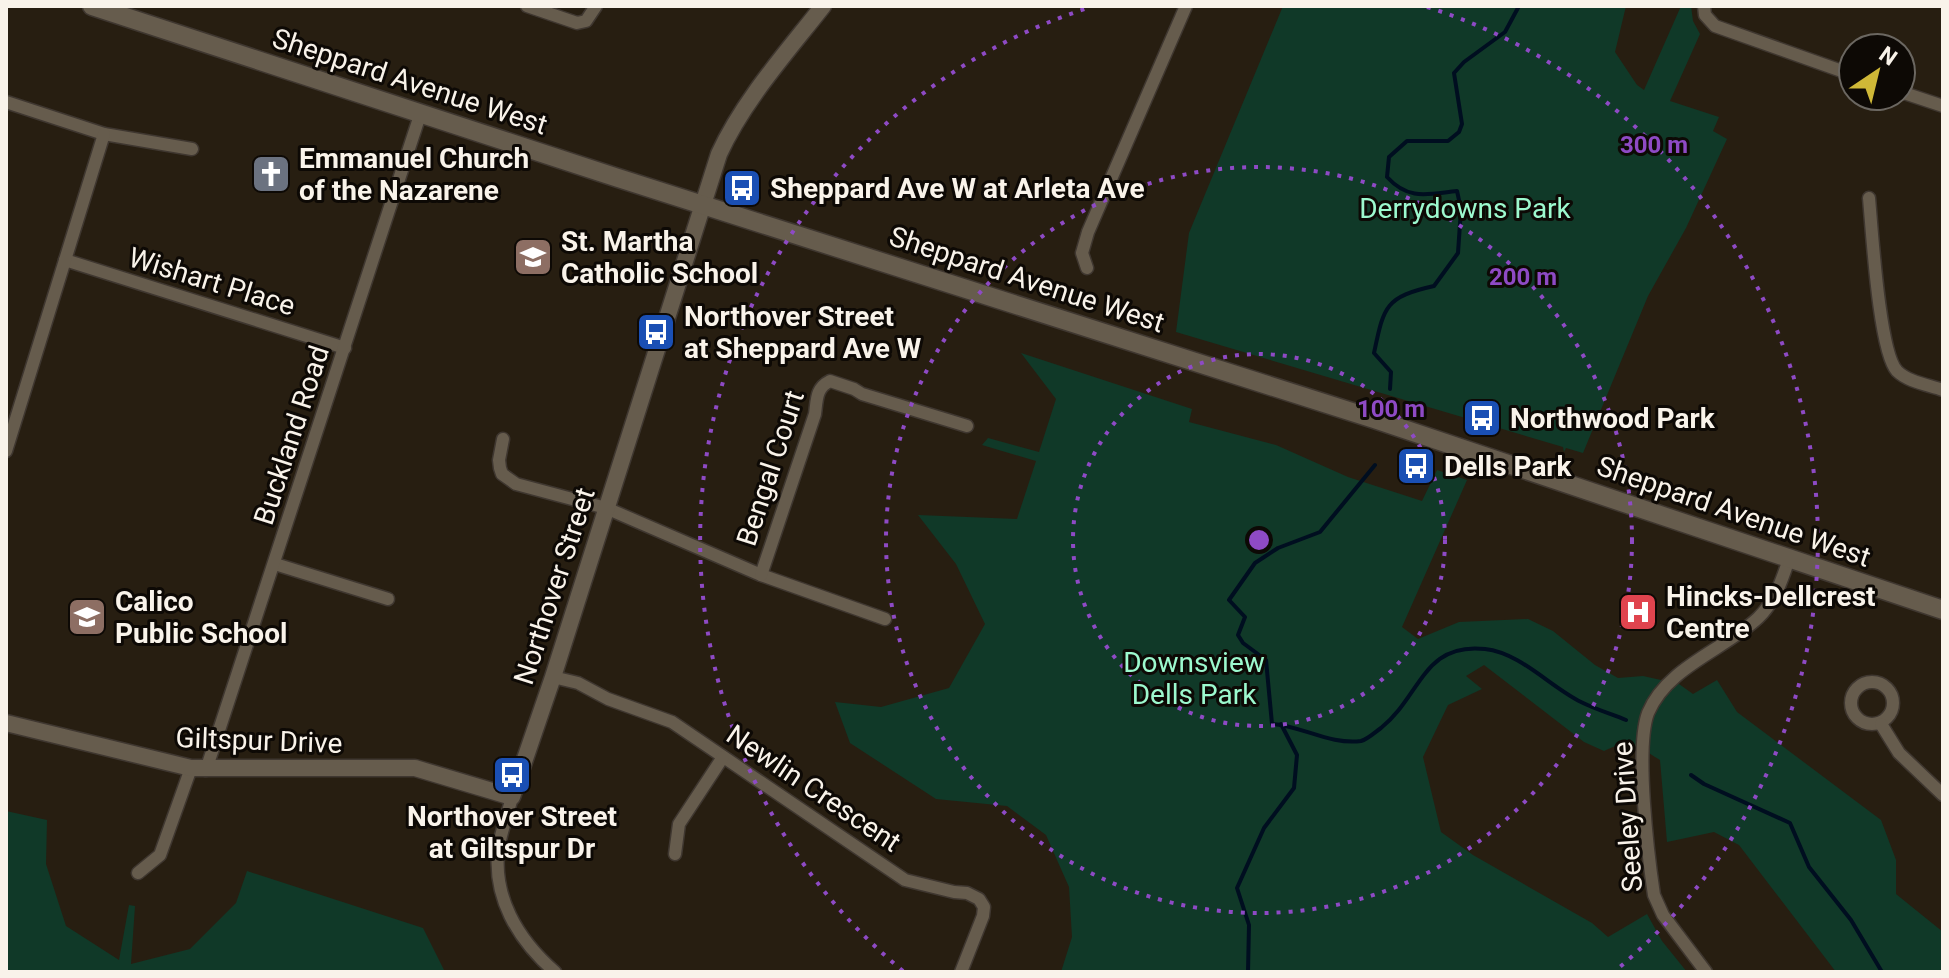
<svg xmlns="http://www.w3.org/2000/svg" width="1949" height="978" font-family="Roboto,sans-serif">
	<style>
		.green { fill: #103928 }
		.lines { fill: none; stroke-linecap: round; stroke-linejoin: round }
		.stream { stroke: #000e20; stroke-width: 4 }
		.minor-casing { stroke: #3f3730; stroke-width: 15 }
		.tertiary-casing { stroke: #3f3730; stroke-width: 19 }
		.secondary-casing { stroke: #3f3730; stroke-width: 21 }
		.minor { stroke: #665c4d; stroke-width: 12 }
		.tertiary { stroke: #665c4d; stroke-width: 16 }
		.secondary { stroke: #665c4d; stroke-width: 18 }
		.ring { fill: none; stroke: #8e4ac5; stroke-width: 4; stroke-dasharray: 4 8 }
		.labels { text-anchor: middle; stroke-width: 6; stroke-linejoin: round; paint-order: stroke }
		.street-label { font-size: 28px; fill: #f9f3ea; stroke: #0d0905 }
		.poi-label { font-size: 28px; font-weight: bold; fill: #f9f3ea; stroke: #0d0905; text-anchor: start }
		.park-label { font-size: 28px; fill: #9cf9ce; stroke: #0d0905 }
		.centre { fill: #8e4ac5; stroke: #0d0905; stroke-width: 4 }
		.ring-label { font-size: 24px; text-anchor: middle; font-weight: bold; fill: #8e4ac5; stroke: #0d0905; stroke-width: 6; stroke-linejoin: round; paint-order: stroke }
	</style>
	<rect width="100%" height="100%" fill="#271e11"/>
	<g class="green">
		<path d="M1283 6H1626L1615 52 1637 85 1644 90 1681 6H1691L1693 21 1700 34 1670 101 1719 117 1713 131 1727 139 1686 228 1648 296 1583 453 1566 448 1564 452 1563 447 1176 332 1189 233Z"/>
		<path d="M1021 353 1192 409 1189 422 1276 445 1348 477 1422 501 1437 470 1467 480 1402 627 1418 639 1459 622 1528 619 1553 631 1595 665 1618 678 1643 676 1679 684 1693 694 1717 680 1737 712 1881 820 1896 860V894L1943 932V972H1836L1739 845 1714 832 1667 842 1660 760C1639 747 1629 738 1604 751L1584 742 1484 665 1466 676 1482 689 1448 705 1423 757 1441 832 1473 855 1592 923 1608 937 1647 914 1662 941 1687 972H1061L1072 937 1069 887 1046 835 1007 806 936 799 850 743 835 702 881 707 949 688 985 624 956 564 918 515 1017 519 1036 461 982 445 988 438 1039 452 1056 399Z"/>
		<path d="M6 811 47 820 46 864 66 926 119 960 129 905 135 906 131 964 190 949 236 903 247 871 423 928 445 972H6Z"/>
	</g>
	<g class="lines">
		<g class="stream">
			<path d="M1390 389 1391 372 1374 353C1384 306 1385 297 1434 286L1458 253 1461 209 1457 191C1428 194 1409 201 1387 177L1389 157 1407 141H1448L1459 132 1462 124 1454 73 1464 62 1505 32 1519 6"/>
			<path d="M1375 465 1320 532 1278 548 1255 563 1229 600 1245 617 1238 635 1243 643 1266 660 1272 724C1302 726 1330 745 1361 741 1368 739 1375 732 1381 728 1421 696 1423 642 1485 649 1521 653 1550 687 1581 702 1595 709 1611 714 1626 720"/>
			<path d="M1691 775 1704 784 1790 823 1809 867 1851 920 1882 972"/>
			<path d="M1248 972 1249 925 1237 888 1264 828 1294 788 1297 755 1281 724"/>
		</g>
		<g class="minor-casing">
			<g id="minor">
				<path d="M527 6 577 23 586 21 596 6"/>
				<path d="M1704 6 1705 15 1715 26 1853 75"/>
				<path d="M1901 92 1943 106"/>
				<path d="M6 102 104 134 192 149"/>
				<path d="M1869 198C1872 230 1879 352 1897 371 1908 382 1929 385 1943 390"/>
				<path d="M65 260 345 348"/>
				<path d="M1087 268 1082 253 1088 232 1186 6"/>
				<path d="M503 439 499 460 500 468 502 474 516 484 606 508 761 575 885 619"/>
				<path d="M6 451 104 134"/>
				<path d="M275 564 388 599"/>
				<path d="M761 575 815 414C817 399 816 388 830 381L854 389 862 394 967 426"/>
				<path d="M553 677 578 683 608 699 672 722 905 880 954 892 967 893 979 899 984 907 983 916 961 972"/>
				<circle cx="1872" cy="703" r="21"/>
				<path d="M1881 724 1899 753 1943 795"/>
				<path d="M206 770 420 115"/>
				<path d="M512 797C508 813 502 829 499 845 491 896 518 940 555 972"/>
				<path d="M675 854 679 824 723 757"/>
				<path d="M138 873 160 855 191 768"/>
				<path d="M1706 972 1663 915 1654 895C1648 855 1635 748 1648 713 1667 667 1724 650 1758 618 1775 602 1782 580 1789 559"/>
			</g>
		</g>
		<g class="tertiary-casing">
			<path id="tertiary" d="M6 723 191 768H415L512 797 553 677 719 154C743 101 787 52 823 6"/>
		</g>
		<g class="secondary-casing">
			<path id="secondary" d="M92 6 615 177 1374 419 1943 610"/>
		</g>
		<use href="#minor" class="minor"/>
		<use href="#tertiary" class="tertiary"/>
		<use href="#secondary" class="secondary"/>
	</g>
	<g class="ring">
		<circle cx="1259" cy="540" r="186"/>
		<circle cx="1259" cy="540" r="373"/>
		<path d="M903 971A559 559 0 0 1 1091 7M1427 7A559 559 0 0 1 1615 971"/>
	</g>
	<defs>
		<g id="church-square" transform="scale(2)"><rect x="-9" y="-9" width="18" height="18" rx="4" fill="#6b7280" stroke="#0d0905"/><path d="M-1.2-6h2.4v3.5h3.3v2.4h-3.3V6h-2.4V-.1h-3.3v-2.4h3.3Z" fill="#fff"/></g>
		<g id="bus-square" transform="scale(2)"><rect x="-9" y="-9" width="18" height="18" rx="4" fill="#1a4fb4" stroke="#0d0905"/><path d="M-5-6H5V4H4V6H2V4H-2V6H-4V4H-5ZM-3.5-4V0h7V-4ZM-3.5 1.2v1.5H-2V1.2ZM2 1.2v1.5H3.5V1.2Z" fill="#fff"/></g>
		<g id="school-square" transform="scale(2)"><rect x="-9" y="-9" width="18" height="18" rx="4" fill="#8d6e63" stroke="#0d0905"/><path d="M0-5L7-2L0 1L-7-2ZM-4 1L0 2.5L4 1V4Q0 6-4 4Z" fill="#fff"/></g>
		<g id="hospital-square" transform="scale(2)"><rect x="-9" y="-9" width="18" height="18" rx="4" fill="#e0444e" stroke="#0d0905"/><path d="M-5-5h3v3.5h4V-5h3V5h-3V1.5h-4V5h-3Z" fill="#fff"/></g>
	</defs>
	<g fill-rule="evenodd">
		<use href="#church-square" x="271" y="174"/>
		<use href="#bus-square" x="742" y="188"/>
		<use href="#school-square" x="533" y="257"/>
		<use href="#bus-square" x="656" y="332"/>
		<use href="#bus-square" x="1482" y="418"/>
		<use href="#bus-square" x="1416" y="466"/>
		<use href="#hospital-square" x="1638" y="612"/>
		<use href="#school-square" x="87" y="617"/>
		<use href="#bus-square" x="512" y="775"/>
	</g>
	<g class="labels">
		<g class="street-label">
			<text transform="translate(410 81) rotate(18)" y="10">Sheppard Avenue West</text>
			<text transform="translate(1027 279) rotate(18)" y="10">Sheppard Avenue West</text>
			<text transform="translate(212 281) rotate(17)" y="10">Wishart Place</text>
			<text transform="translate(291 435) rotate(-72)" y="10">Buckland Road</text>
			<text transform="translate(770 468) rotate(-72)" y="10">Bengal Court</text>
			<text transform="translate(1734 511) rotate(19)" y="10">Sheppard Avenue West</text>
			<text transform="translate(554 586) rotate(-72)" y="10">Northover Street</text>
			<text transform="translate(259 740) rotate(2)" y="10">Giltspur Drive</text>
			<text transform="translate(814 788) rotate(34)" y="10">Newlin Crescent</text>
			<text transform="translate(1627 817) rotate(-94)" y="10">Seeley Drive</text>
		</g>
		<g class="poi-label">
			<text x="299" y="168">Emmanuel Church<tspan x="299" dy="32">of the Nazarene</tspan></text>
			<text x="770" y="198">Sheppard Ave W at Arleta Ave</text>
			<text x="561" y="251">St. Martha<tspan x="561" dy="32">Catholic School</tspan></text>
			<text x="684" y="326">Northover Street<tspan x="684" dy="32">at Sheppard Ave W</tspan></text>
			<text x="1510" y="428">Northwood Park</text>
			<text x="1444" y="476">Dells Park</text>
			<text x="1666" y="606">Hincks-Dellcrest<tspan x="1666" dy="32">Centre</tspan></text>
			<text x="115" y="611">Calico<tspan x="115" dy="32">Public School</tspan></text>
			<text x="512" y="826" text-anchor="middle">Northover Street<tspan x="512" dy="32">at Giltspur Dr</tspan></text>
		</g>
		<g class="park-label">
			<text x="1465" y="218">Derrydowns Park</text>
			<text x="1194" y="672">Downsview<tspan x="1194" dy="32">Dells Park</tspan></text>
		</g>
	</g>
	<circle cx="1259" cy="540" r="12" class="centre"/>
	<g class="ring-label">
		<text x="1654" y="153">300 m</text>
		<text x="1523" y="285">200 m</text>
		<text x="1391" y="417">100 m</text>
	</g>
	<rect width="1949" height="978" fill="none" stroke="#f9f3ea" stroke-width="16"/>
	<g transform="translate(1877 72) rotate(35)"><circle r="38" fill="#0d0905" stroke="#6b6761" stroke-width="2"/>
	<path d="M0-6L14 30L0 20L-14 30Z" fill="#cfb837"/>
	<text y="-12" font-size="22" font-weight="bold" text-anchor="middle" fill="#f9f3ea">N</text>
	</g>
</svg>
